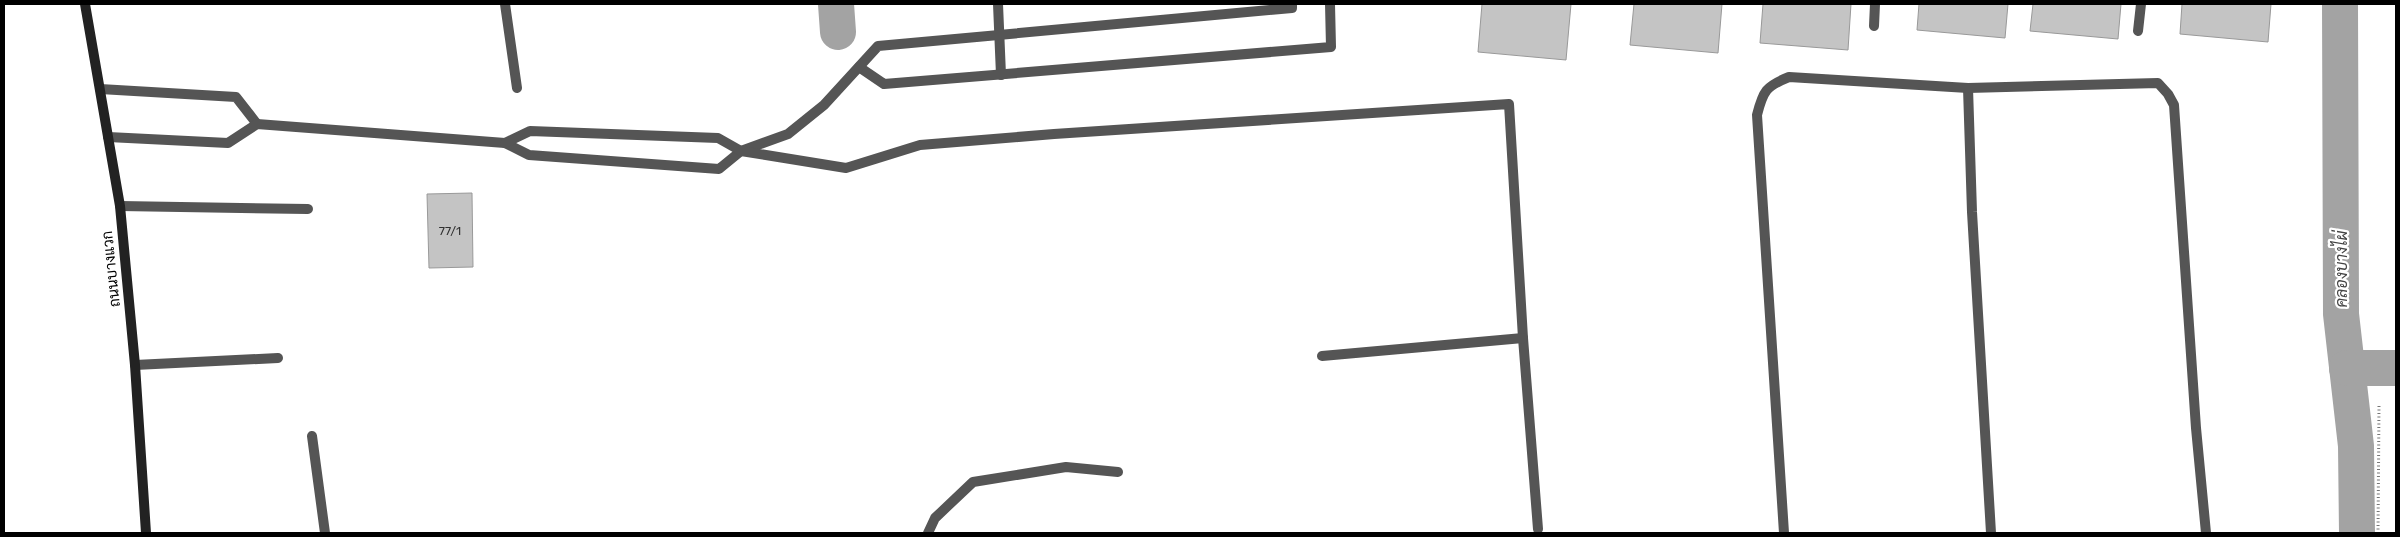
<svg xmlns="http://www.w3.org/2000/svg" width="2400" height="537" font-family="Rubik,Sarabun,sans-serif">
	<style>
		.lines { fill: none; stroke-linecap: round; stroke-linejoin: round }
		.canal { stroke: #a3a3a3; stroke-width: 36 }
		.building { fill: #c4c4c4; stroke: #999 }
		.path { stroke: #777; stroke-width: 3; stroke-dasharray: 1 2.5; stroke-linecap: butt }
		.service { stroke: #555; stroke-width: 10 }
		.minor { stroke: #555; stroke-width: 10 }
		.secondary { stroke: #222; stroke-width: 10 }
		.labels { text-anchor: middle; stroke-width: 4.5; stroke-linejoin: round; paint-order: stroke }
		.number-label { font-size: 12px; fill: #313131 }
		.street-label { font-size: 15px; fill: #000; stroke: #fff }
		.water-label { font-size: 16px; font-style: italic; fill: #444; stroke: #fff }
	</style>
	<rect width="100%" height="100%" fill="#fff"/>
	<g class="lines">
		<g class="canal">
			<path d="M836 4 838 32"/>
			<path d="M2340 4 2341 314 2356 446 2357 533"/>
			<path d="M2347 368H2396"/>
		</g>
	</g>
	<g class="building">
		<path d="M1482 4H1571L1566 60 1478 52Z"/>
		<path d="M1634 4H1722L1718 53 1630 45Z"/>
		<path d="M1763 4H1851L1848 50 1760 43Z"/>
		<path d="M1919 4H2008L2005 38 1917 30Z"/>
		<path d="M2033 4H2121L2118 39 2030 31Z"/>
		<path d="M2182 4H2271L2268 42 2180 34Z"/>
		<path d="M472 193 473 267 429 268 427 194Z"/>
	</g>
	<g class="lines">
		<path class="path" d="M2378 533 2379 405"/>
		<g class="service">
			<path d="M505 4 517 88"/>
			<path d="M120 206 308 209"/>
		</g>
		<g class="minor">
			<path d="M998 4 1001 75"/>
			<path d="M1874 26 1875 4"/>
			<path d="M2138 31 2141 4"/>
			<path d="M859 67 884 84 1331 47 1330 4"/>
			<path d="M1968 88 1972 212 1991 533"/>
			<path d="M100 89 236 97 257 124"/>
			<path d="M108 137 228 143 257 124 505 143 529 155 719 169 741 151 788 134 824 105 878 46 1292 8V4"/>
			<path d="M505 143 530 131 718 138 741 151 846 168 920 145 1054 134 1509 104 1523 338 1538 529"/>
			<path d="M1322 356 1523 338"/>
			<path d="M135 365 278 358"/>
			<path d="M312 436 325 533"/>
			<path d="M928 533 935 518 973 482 1066 467 1118 472"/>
			<path d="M1784 533 1757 115C1763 91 1766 86 1789 77L1968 88 2158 83 2168 94 2174 105 2196 428 2206 533"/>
		</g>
		<path class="secondary" d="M85 4 120 206 135 365 146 533"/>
	</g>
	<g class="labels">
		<g class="number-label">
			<text x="450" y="235">77/1</text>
		</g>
		<g class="street-label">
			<text transform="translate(111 269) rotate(-96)" y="5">ถนนบางแวก</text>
		</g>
		<g class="water-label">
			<text transform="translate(2341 269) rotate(-90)" y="6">คลองบางไผ่</text>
		</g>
	</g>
	<rect width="2400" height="537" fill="none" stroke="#000000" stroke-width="10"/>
</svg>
